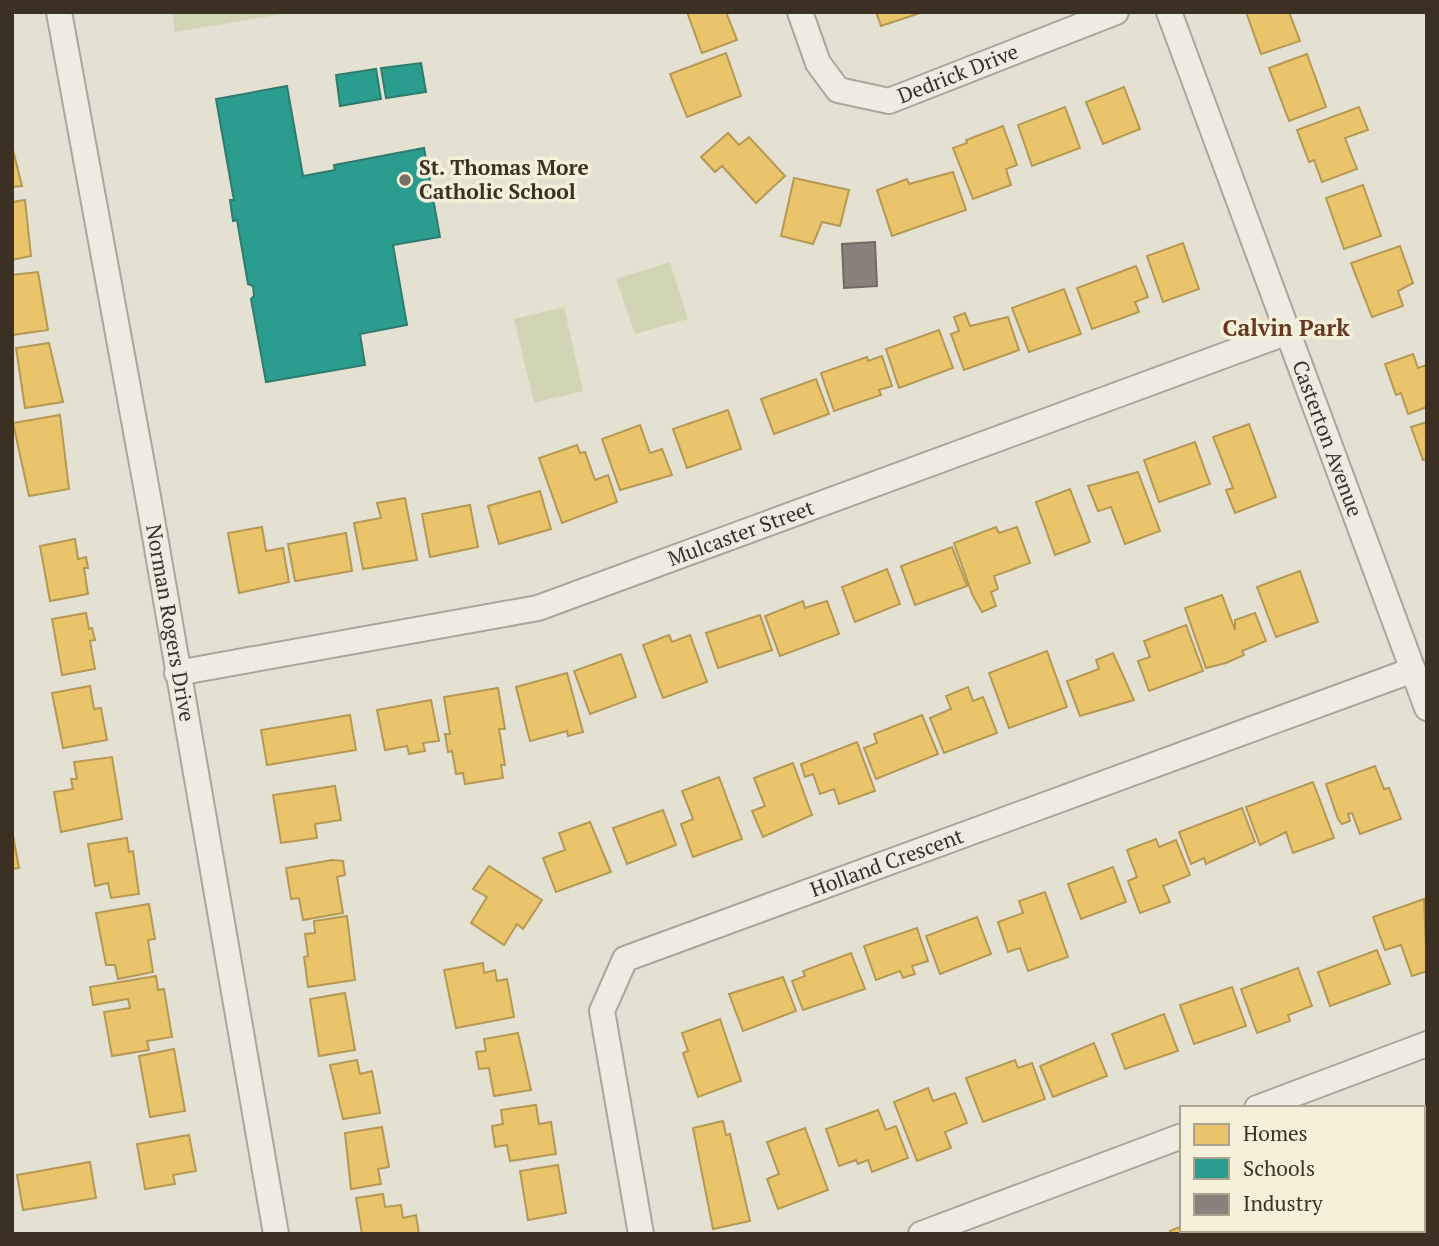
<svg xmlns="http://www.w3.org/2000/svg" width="1439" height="1246" font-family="'PT Serif',serif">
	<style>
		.green { fill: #d2d5b5 }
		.homes { fill: #e9c46a; stroke: #b59854; stroke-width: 2 }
		.schools { fill: #2a9d8f; stroke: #2f7c6e; stroke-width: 2 }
		.industry { fill: #8a817c; stroke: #726961; stroke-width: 2 }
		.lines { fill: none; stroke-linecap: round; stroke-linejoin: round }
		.street-casing { stroke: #aba69a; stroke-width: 28 }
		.street { stroke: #eeebe3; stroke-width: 24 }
		.poi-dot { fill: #766e60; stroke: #f5f0d9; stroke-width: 2.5 }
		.labels { text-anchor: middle; stroke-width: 7; stroke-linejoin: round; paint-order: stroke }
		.street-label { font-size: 21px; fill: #3b3022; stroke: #f5f0d9 }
		.poi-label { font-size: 21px; font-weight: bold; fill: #3b3022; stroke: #f5f0d9; text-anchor: start }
		.neighbourhood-label { font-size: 23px; font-weight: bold; fill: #663722; stroke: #f5f0d9 }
	</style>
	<rect width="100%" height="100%" fill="#e5e1d2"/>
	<g class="green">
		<path d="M172 12H295L175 32Z"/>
		<path d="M670 262 688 319 635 334 616 279Z"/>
		<path d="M564 307 583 391 534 403 514 319Z"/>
	</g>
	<g class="homes">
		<path d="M687 12H726L737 40 702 53Z"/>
		<path d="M876 12H923L881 26Z"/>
		<path d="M1246 12H1289L1300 41 1261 54Z"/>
		<path d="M726 53 741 96 687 117 670 74Z"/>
		<path d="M1307 54 1326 107 1289 121 1269 68Z"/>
		<path d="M1124 87 1140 129 1103 144 1086 102Z"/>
		<path d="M1065 107 1080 148 1032 166 1018 125Z"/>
		<path d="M1359 107 1368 130 1345 138 1357 169 1322 182 1314 160 1309 162 1297 130Z"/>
		<path d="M1003 126 1017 165 1006 169 1011 185 973 199 953 148 967 143 966 140Z"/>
		<path d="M728 133 739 145 749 137 785 176 756 203 722 166 715 172 701 157Z"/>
		<path d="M12 146 22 186 12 187Z"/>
		<path d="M953 172 966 210 892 236 877 190 907 179 909 184Z"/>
		<path d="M794 178 849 190 840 226 822 222 813 244 781 236Z"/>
		<path d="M1363 185 1381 236 1344 249 1326 198Z"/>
		<path d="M25 200 31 256 12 260V202Z"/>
		<path d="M1183 243 1199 289 1163 302 1147 256Z"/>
		<path d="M1400 246 1413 283 1398 291 1403 306 1372 317 1351 263Z"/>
		<path d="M1136 266 1148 297 1135 302 1139 312 1092 329 1077 288Z"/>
		<path d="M38 272 48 330 12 335V275Z"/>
		<path d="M1064 289 1081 334 1029 352 1012 308Z"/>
		<path d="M965 313 970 326 1008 317 1019 350 964 370 951 334 959 331 954 317Z"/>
		<path d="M939 330 953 368 899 388 886 349Z"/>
		<path d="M49 343 63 402 25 408 16 348Z"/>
		<path d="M1413 354 1418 368 1427 365V407L1408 414 1401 393 1396 395 1385 364Z"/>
		<path d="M882 356 892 386 879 390 881 395 834 411 821 373 867 357 868 361Z"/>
		<path d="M816 379 829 414 774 434 761 399Z"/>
		<path d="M728 410 741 449 687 468 673 429Z"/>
		<path d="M60 415 69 489 29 496 13 423Z"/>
		<path d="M1427 422V459L1423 460 1411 427Z"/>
		<path d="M1249 424 1276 497 1235 513 1226 490 1233 488 1213 437Z"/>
		<path d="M640 425 650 453 662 449 672 475 620 490 602 439Z"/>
		<path d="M1195 442 1210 484 1159 502 1144 460Z"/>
		<path d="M577 445 580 453 585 452 595 480 608 475 617 502 562 523 539 458Z"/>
		<path d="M1138 472 1160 531 1125 544 1111 507 1098 511 1088 486Z"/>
		<path d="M1070 489 1090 542 1055 555 1036 502Z"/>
		<path d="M540 491 551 529 499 544 488 506Z"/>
		<path d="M405 498 417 560 363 569 354 523 381 518 377 503Z"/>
		<path d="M470 505 478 547 430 557 422 514Z"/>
		<path d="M262 527 266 551 283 548 289 582 239 593 228 533Z"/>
		<path d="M996 527 999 533 1017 527 1030 563 994 576 998 589 991 592 996 606 982 612 972 594 954 543Z"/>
		<path d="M346 533 352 571 295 581 288 544Z"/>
		<path d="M75 539 78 559 86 557 88 568H84L88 594 50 601 40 546Z"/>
		<path d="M952 547 967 586 915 605 901 566Z"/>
		<path d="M887 569 900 604 855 622 842 587Z"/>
		<path d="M1300 571 1318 622 1276 637 1257 587Z"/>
		<path d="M1222 595 1235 630V620L1255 613 1266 641 1242 651 1244 655 1226 663 1206 668 1185 608Z"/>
		<path d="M803 601 805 608 827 601 839 634 780 656 765 616Z"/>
		<path d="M86 613 89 629 92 628 95 640 90 641 95 669 62 675 52 619Z"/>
		<path d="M760 615 772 650 718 668 706 633Z"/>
		<path d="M1186 625 1203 671 1149 691 1138 661 1150 657 1144 641Z"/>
		<path d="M669 635 672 642 690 635 707 682 663 698 643 645Z"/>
		<path d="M1047 651 1067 707 1009 728 989 673Z"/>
		<path d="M1113 653 1134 700 1080 716 1067 681 1099 669 1096 660Z"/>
		<path d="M621 654 636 697 590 714 574 671Z"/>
		<path d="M567 673 583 732 568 736 567 731 530 741 516 687Z"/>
		<path d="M90 686 94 709 101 708 107 740 63 748 52 693Z"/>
		<path d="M968 687 973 701 983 697 997 733 944 753 930 718 951 709 946 696Z"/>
		<path d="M498 688 505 729H499L505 765H501L503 778 465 784 463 773 456 774 452 751 448 752 445 734H450L444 697Z"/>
		<path d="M431 700 439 741 423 743 425 751 409 754 407 746 385 750 377 710Z"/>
		<path d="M350 715 356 750 267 765 261 730Z"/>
		<path d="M922 715 938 754 876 779 864 748 877 743 874 734Z"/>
		<path d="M857 742 875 791 839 804 834 789 820 794 813 774 805 777 801 764Z"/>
		<path d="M112 757 122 819 61 832 54 792 73 789 71 779H77L74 762Z"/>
		<path d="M793 763 812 815 763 837 752 811 765 806 754 778Z"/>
		<path d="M1375 766 1384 789 1389 788 1401 819 1360 834 1352 813 1348 814 1350 821 1342 824 1338 819 1326 784Z"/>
		<path d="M719 777 742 839 693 857 681 824 693 819 682 791Z"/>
		<path d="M1313 782 1334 838 1293 853 1286 832 1260 845 1246 807Z"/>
		<path d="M335 786 341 820 315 824 317 838 281 843 273 795Z"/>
		<path d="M1242 808 1255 842 1210 862 1206 864 1204 858 1191 864 1179 832Z"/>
		<path d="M663 810 676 845 627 864 613 828Z"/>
		<path d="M590 822 611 872 556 892 543 858 565 850 559 833Z"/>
		<path d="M12 830 19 868 12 869Z"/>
		<path d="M127 838 129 852 133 851 139 894 111 898 108 883 95 886 88 844Z"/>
		<path d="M1156 839 1159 847 1176 840 1190 875 1163 886 1170 902 1140 913 1128 881 1137 877 1127 850Z"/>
		<path d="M332 860 343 861 345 875 337 877 343 913 303 920 299 898 291 899 286 868Z"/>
		<path d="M489 866 542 900 523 929 517 924 504 945 471 923 487 897 473 889Z"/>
		<path d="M1113 867 1126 902 1081 919 1068 884Z"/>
		<path d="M1045 892 1068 957 1028 971 1020 948 1008 952 998 922 1023 913 1019 901Z"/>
		<path d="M1424 899 1427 971 1412 976 1401 945 1385 950 1373 917Z"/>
		<path d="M149 904 155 939 148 940 153 972 118 979 115 965H106L96 913Z"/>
		<path d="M347 916 355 980 308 987 304 957 308 956 305 934 315 933 314 921Z"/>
		<path d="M977 917 991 954 940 974 926 936Z"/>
		<path d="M917 928 928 961 912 966 915 974 908 976 903 978 900 971 876 980 864 946Z"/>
		<path d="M1377 950 1390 984 1330 1006 1318 972Z"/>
		<path d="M851 953 865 989 803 1010 792 981 805 976 803 971Z"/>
		<path d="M483 963 484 973 495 970 497 981 507 979 514 1017 456 1028 444 970Z"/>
		<path d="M1298 968 1312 1006 1288 1015 1290 1021 1257 1033 1241 989Z"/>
		<path d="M156 976 158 990 164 989 172 1037 147 1041 149 1050 112 1056 104 1012 130 1008 128 999 93 1005 90 987Z"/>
		<path d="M783 977 796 1011 743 1031 729 994Z"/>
		<path d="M1232 987 1246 1026 1194 1044 1180 1005Z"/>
		<path d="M345 993 355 1050 319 1056 310 999Z"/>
		<path d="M1164 1014 1178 1051 1125 1069 1112 1034Z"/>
		<path d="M720 1019 741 1081 698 1097 683 1053 688 1051 682 1033Z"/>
		<path d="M518 1033 531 1090 494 1096 489 1068 479 1069 476 1052 486 1051 484 1039Z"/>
		<path d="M1094 1043 1107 1076 1053 1097 1040 1066Z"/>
		<path d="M174 1049 185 1111 150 1117 139 1056Z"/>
		<path d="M357 1060 360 1074 372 1071 380 1113 343 1119 330 1065Z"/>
		<path d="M1015 1060 1018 1068 1032 1063 1045 1099 983 1122 966 1078Z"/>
		<path d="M928 1088 933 1101 955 1093 967 1123 945 1132 951 1148 917 1161 894 1102Z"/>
		<path d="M536 1105 539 1124 551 1122 556 1154 510 1161 507 1145 495 1147 492 1126 503 1124 501 1110Z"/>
		<path d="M878 1110 886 1130 896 1126 908 1158 872 1172 868 1160 858 1164 856 1160 839 1166 826 1129Z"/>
		<path d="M723 1121 726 1135 730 1134 750 1221 713 1229 693 1128Z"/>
		<path d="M382 1127 389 1167 378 1169 381 1184 351 1189 345 1133Z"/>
		<path d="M805 1128 828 1190 778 1209 767 1179 779 1174 767 1142Z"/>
		<path d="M189 1135 196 1171 173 1175 175 1184 145 1189 137 1144Z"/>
		<path d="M1427 1139V1179L1423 1180V1140Z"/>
		<path d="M90 1162 96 1198 23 1210 17 1175Z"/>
		<path d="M558 1165 566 1213 528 1220 520 1171Z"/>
		<path d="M383 1194 385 1207 401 1205 403 1218 416 1215 419 1234H362L356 1198Z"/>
		<path d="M1182 1226V1230H1225L1227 1234H1171L1170 1231Z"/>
	</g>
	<g class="schools">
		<path d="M421 63 426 92 386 98 381 68Z"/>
		<path d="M376 69 381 99 340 106 336 75Z"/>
		<path d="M287 86 303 176 335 170 334 165 424 148 440 237 393 245 407 325 360 334 365 365 266 382 251 299 254 296 253 286 248 284 237 220 233 221 230 200H234L233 195 216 99Z"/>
	</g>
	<path class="industry" d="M875 242 877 286 844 288 842 244Z"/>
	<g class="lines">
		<g class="street-casing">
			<g id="street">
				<path id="s1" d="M59 12 149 502 276 1234"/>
				<path id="s2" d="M800 12 818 63 838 90 889 101 1116 12"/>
				<path id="s3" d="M1169 12 1427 708"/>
				<path id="s4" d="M177 673 538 608 1288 332"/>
				<path d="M1257 1108 1427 1044"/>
				<path id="s5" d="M641 1234 602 1011 625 959 1413 670"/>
				<path d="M921 1234 1182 1136"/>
			</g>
		</g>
		<use href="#street" class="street"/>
	</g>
	<circle class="poi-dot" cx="405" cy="180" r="7"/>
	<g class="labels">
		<g class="street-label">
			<text dy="7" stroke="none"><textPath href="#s2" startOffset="214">Dedrick Drive</textPath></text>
			<text dy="7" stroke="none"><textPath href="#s3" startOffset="455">Casterton Avenue</textPath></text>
			<text dy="7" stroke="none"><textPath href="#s4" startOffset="583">Mulcaster Street</textPath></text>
			<text dy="7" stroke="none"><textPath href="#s1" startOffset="621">Norman Rogers Drive</textPath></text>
			<text dy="7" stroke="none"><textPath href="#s5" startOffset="562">Holland Crescent</textPath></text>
		</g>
		<g class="poi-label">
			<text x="419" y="175">St. Thomas More<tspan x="419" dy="24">Catholic School</tspan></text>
		</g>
		<g class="neighbourhood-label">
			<text x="1286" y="336">Calvin Park</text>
		</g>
	</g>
	<rect width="1439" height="1246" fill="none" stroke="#3b3022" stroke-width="28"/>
	<rect x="1180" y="1106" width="245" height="126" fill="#f5f0d9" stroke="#aba390" stroke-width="2"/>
	<rect x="1194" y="1124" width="35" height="21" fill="#e9c46a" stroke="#aba390" stroke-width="2"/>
	<text x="1243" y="1141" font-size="21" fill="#3b3022">Homes</text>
	<rect x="1194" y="1158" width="35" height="21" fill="#2a9d8f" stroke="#aba390" stroke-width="2"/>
	<text x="1243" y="1176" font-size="21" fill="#3b3022">Schools</text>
	<rect x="1194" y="1194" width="35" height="21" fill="#8a817c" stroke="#aba390" stroke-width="2"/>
	<text x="1243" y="1211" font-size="21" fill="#3b3022">Industry</text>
</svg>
